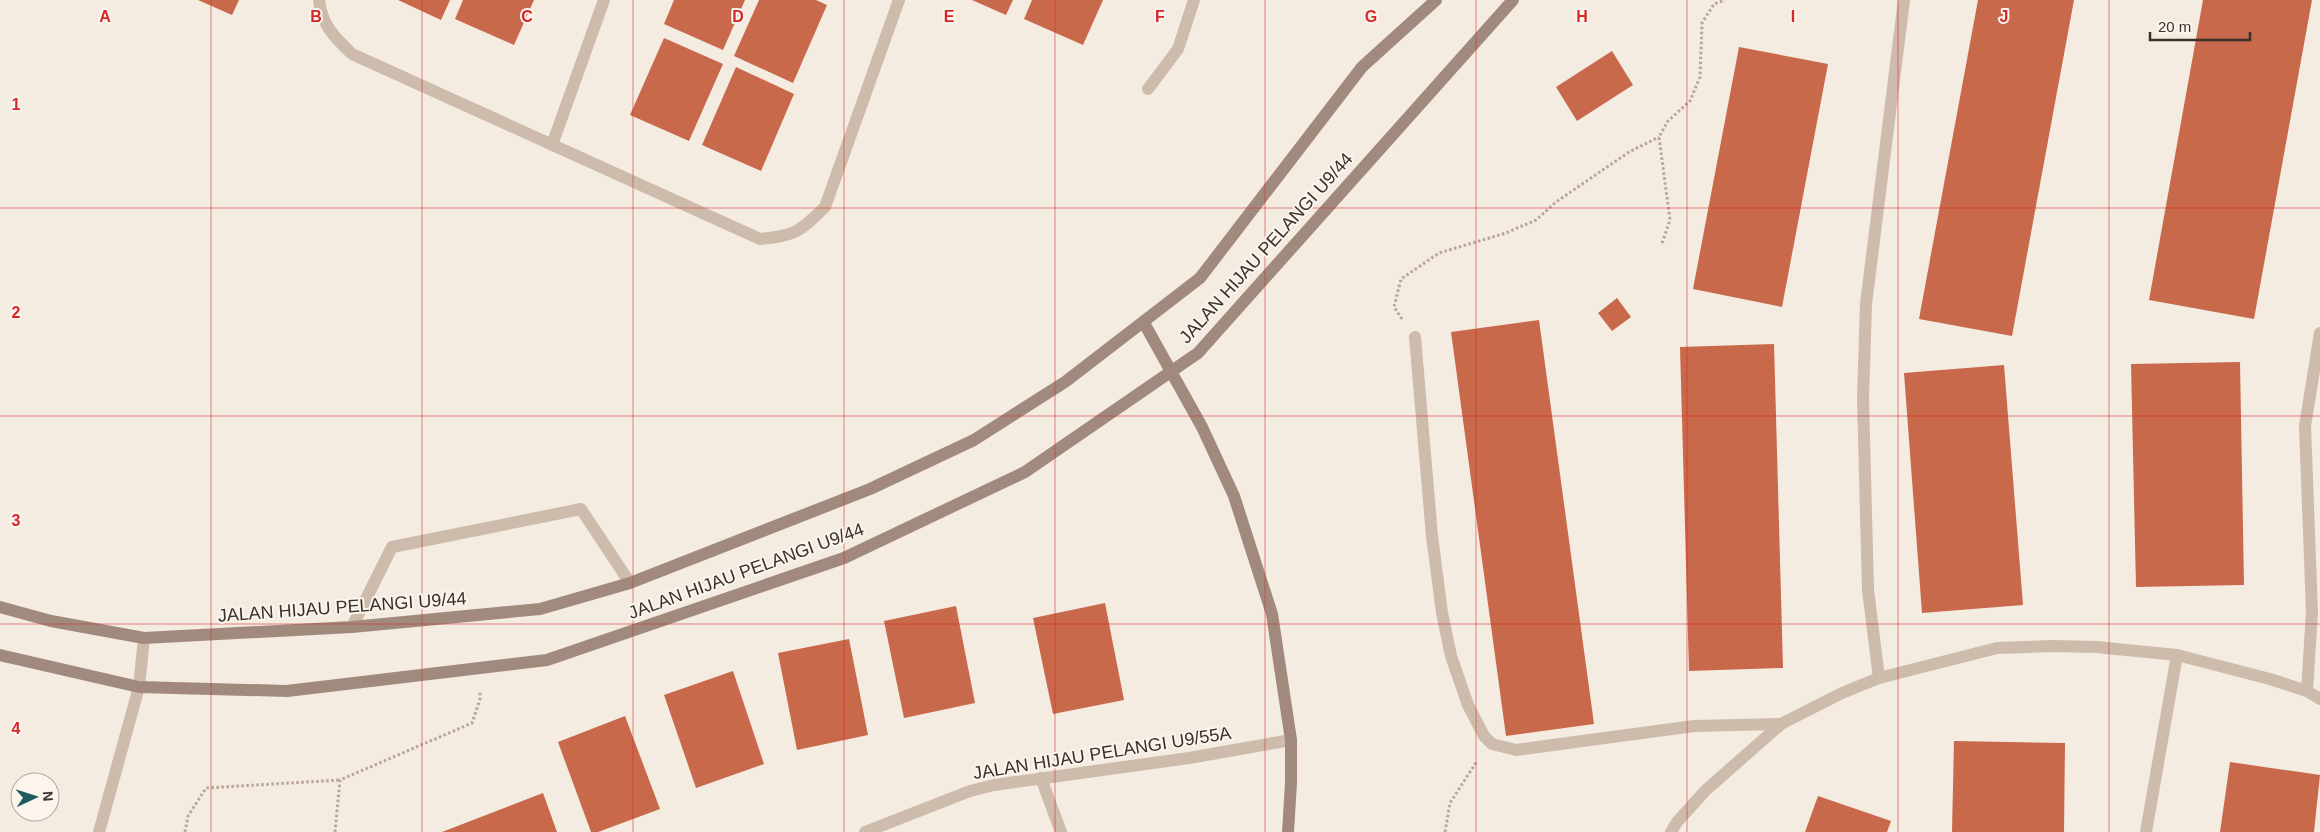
<svg xmlns="http://www.w3.org/2000/svg" width="2320" height="832" font-family="Helvetica,sans-serif">
	<style>
		.building { fill: #c8694b }
		.lines { fill: none; stroke-linecap: round; stroke-linejoin: round }
		.path { stroke: #b9a596; stroke-width: 3; stroke-dasharray: 2.5 2.5; stroke-linecap: butt }
		.lane { stroke: #cdbbac; stroke-width: 12 }
		.street { stroke: #cdbbac; stroke-width: 12 }
		.secondary { stroke: #a18a7d; stroke-width: 12 }
		.grid { fill: none; stroke: #d62828; stroke-width: 1; stroke-opacity: 0.55 }
		.labels { text-anchor: middle; stroke-width: 4; stroke-linejoin: round; paint-order: stroke }
		.street-label { font-size: 18px; fill: #3b302b; stroke: #fbf5ee }
		.grid-label { font-size: 16px; text-anchor: middle; font-weight: bold; fill: #d62828; stroke: #fbf5ee; stroke-width: 4; stroke-linejoin: round; paint-order: stroke }
	</style>
	<rect width="100%" height="100%" fill="#f4ebe1"/>
	<g class="building">
		<path d="M198 0H239L232 15Z"/>
		<path d="M398 0H450L441 20Z"/>
		<path d="M463 0H534L514 45 455 19Z"/>
		<path d="M674 0H745L723 50 664 24Z"/>
		<path d="M759 0H816L827 5 793 83 734 56Z"/>
		<path d="M972 0H1013L1006 15Z"/>
		<path d="M1032 0H1103L1083 45 1024 19Z"/>
		<path d="M1978 0H2074L2012 336 1919 319Z"/>
		<path d="M2203 0H2312L2254 319 2149 300Z"/>
		<path d="M664 38 723 64 689 141 630 115Z"/>
		<path d="M1739 47 1828 64 1782 307 1693 289Z"/>
		<path d="M1612 51 1633 85 1577 121 1556 87Z"/>
		<path d="M736 67 794 94 761 171 702 145Z"/>
		<path d="M1617 298 1631 317 1612 331 1598 313Z"/>
		<path d="M1539 320 1594 724 1506 736 1451 332Z"/>
		<path d="M1774 344 1783 668 1689 671 1680 347Z"/>
		<path d="M2240 362 2244 585 2136 587 2131 364Z"/>
		<path d="M2004 365 2023 605 1922 613 1904 373Z"/>
		<path d="M1105 603 1124 700 1053 714 1033 618Z"/>
		<path d="M956 606 975 703 904 718 884 621Z"/>
		<path d="M849 639 868 735 797 750 778 653Z"/>
		<path d="M733 671 764 764 696 788 664 695Z"/>
		<path d="M625 716 660 809 598 832H591L558 742Z"/>
		<path d="M1954 741 2065 743 2064 832H1952Z"/>
		<path d="M2230 762 2320 775 2314 832H2220Z"/>
		<path d="M543 793 557 832H442Z"/>
		<path d="M1818 796 1891 821 1887 832H1805Z"/>
	</g>
	<g class="lines">
		<g class="path">
			<path d="M1662 243 1670 220 1659 137 1668 121 1690 101 1700 77 1702 23 1714 4 1725 0"/>
			<path d="M1402 319 1394 307 1401 279 1439 253 1506 233 1536 220 1556 202 1629 152 1659 137"/>
			<path d="M185 832 188 816 206 788 340 780"/>
			<path d="M335 832 340 780 472 723 480 699V691"/>
			<path d="M1445 832 1450 803 1477 761"/>
		</g>
		<g class="lane">
			<path d="M352 627 392 547 581 509 630 583"/>
			<path d="M99 832 139 687 144 638"/>
		</g>
		<g class="street">
			<path d="M319 0C322 25 334 37 352 54L760 239C796 236 800 231 825 207L899 0"/>
			<path d="M1148 89 1178 49 1194 0"/>
			<path d="M552 145 604 0"/>
			<path d="M1415 337 1432 536 1442 613 1451 656 1468 705 1484 736 1492 744 1516 750 1694 726 1781 724"/>
			<path d="M1879 678 1868 590 1863 399 1866 304 1904 0"/>
			<path d="M2307 691 2312 612 2305 426 2320 333"/>
			<path d="M1041 778 1061 832"/>
			<path d="M865 832 970 791 994 785 1189 758 1291 740"/>
			<path d="M1671 832 1677 822 1706 790 1781 724 1842 693 1879 678 1997 648 2052 646 2096 647 2177 655 2270 679 2307 691 2320 699"/>
			<path d="M2146 832 2177 655"/>
		</g>
		<g class="secondary">
			<path d="M1144 323 1202 427 1234 496 1272 614 1291 740V783L1288 832"/>
			<path d="M0 607 51 621 144 638 352 627 540 609 630 583 870 489 974 440 1065 382 1200 278 1362 67 1436 0"/>
			<path d="M0 655 139 687 287 691 547 660 844 558 1025 472 1198 353 1513 0"/>
		</g>
	</g>
	<path class="grid" d="M211 0V832M422 0V832M633 0V832M844 0V832M1055 0V832M1265 0V832M1476 0V832M1687 0V832M1898 0V832M2109 0V832M0 208H2320M0 416H2320M0 624H2320"/>
	<g class="labels">
		<g class="street-label">
			<text transform="translate(1266 248) rotate(-48)" y="6">JALAN HIJAU PELANGI U9/44</text>
			<text transform="translate(746 571) rotate(-20)" y="6">JALAN HIJAU PELANGI U9/44</text>
			<text transform="translate(342 607) rotate(-4)" y="6">JALAN HIJAU PELANGI U9/44</text>
			<text transform="translate(1102 753) rotate(-9)" y="6">JALAN HIJAU PELANGI U9/55A</text>
		</g>
	</g>
	<g class="grid-label">
		<text x="105" y="22">A</text>
		<text x="316" y="22">B</text>
		<text x="527" y="22">C</text>
		<text x="738" y="22">D</text>
		<text x="949" y="22">E</text>
		<text x="1160" y="22">F</text>
		<text x="1371" y="22">G</text>
		<text x="1582" y="22">H</text>
		<text x="1793" y="22">I</text>
		<text x="2004" y="22">J</text>
		<text x="16" y="110">1</text>
		<text x="16" y="318">2</text>
		<text x="16" y="526">3</text>
		<text x="16" y="734">4</text>
	</g>
	<g transform="translate(35 797) rotate(86)"><circle r="24" fill="#fbf5ee" stroke="#aea6a0"/>
	<path d="M0-4L9 19L0 12L-9 19Z" fill="#1f5a5e"/>
	<text y="-8" font-size="14" font-weight="bold" text-anchor="middle" fill="#3b302b">N</text>
	</g>
	<path d="M2150 32v8h100v-8" fill="none" stroke="#3b302b" stroke-width="2.5"/>
	<text x="2158" y="32" font-size="15" fill="#3b302b" stroke="#fbf5ee" stroke-width="4" paint-order="stroke">20 m</text>
</svg>
